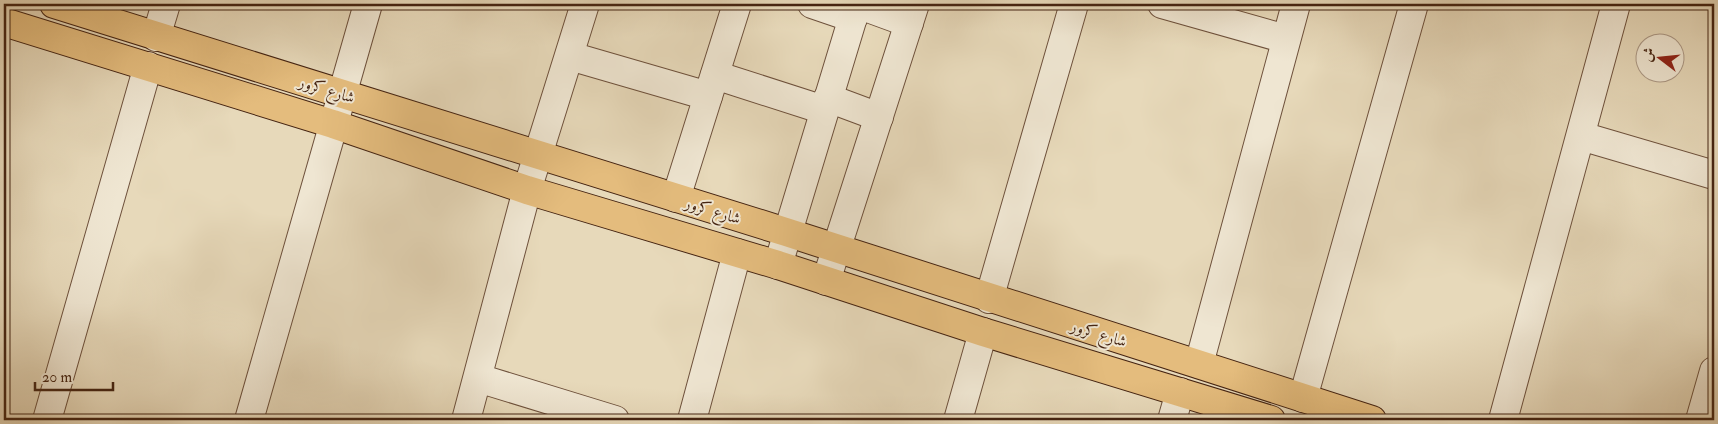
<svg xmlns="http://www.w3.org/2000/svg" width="1718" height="424" font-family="'IM FELL Double Pica',Amiri,serif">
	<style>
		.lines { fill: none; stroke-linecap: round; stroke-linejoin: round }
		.minor-casing { stroke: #6e513c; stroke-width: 30 }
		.major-casing { stroke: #452412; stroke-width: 30 }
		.minor { stroke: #efe6d2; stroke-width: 28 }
		.major { stroke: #e4bc7d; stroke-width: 28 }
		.labels { text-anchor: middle; stroke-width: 4; stroke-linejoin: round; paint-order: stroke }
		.street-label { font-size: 16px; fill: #452412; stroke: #efe6d2 }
	</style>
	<rect width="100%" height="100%" fill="#e7d9ba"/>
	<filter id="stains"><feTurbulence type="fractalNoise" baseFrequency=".004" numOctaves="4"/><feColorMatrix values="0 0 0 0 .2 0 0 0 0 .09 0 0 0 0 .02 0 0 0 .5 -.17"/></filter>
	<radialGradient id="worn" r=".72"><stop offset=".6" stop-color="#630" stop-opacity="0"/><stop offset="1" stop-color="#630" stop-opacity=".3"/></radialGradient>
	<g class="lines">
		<g class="minor-casing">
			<g id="minor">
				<path d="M812 4 853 18"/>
				<path d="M857 4 909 23"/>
				<path d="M1162 4 1286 39"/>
				<path d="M156 37 166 4"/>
				<path d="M570 56 708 96"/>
				<path d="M715 75 824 110"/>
				<path d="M828 98 879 117"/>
				<path d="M1581 136 1714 175"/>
				<path d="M676 198 737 4"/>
				<path d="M778 265 857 4"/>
				<path d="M826 281 915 4"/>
				<path d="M989 299 1074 4"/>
				<path d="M1199 364 1296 4"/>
				<path d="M478 378 615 420"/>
				<path d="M1303 398 1414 4"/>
				<path d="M47 420 148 66"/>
				<path d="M249 420 368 4"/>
				<path d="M466 420 527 190 585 4"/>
				<path d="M692 420 737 253"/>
				<path d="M958 420 983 332"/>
				<path d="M1172 420 1180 392"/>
				<path d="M1503 420 1616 4"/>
				<path d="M1700 420 1714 371"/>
			</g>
		</g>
		<g class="major-casing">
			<g id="major">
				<path d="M54 4 786 232 1372 420"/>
				<path d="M4 22 333 124 527 190 778 265 983 332 1271 420"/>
			</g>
		</g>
		<use href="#minor" class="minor"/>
		<use href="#major" class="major"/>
	</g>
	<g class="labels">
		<g class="street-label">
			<text transform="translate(327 89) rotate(17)" y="6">شارع كرور</text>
			<text transform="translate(713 210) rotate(17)" y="6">شارع كرور</text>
			<text transform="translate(1099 333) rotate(17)" y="6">شارع كرور</text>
		</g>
	</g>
	<rect width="1718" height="424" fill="none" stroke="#e7d9ba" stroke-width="20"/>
	<rect x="5" y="5" width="1708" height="414" fill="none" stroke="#452412" stroke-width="2.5"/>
	<rect x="10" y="10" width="1698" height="404" fill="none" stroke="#452412"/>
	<g transform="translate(1660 58) rotate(286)"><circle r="24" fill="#efe6d2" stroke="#ab9885"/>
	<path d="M0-4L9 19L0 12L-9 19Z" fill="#8f2418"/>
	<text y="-8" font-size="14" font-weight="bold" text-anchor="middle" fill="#452412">ش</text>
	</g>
	<path d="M35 382v8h78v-8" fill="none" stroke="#452412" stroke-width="2.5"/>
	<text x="42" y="382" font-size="15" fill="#452412" stroke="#efe6d2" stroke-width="4" paint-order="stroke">20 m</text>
	<rect width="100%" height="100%" filter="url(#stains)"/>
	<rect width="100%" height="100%" fill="url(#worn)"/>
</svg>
